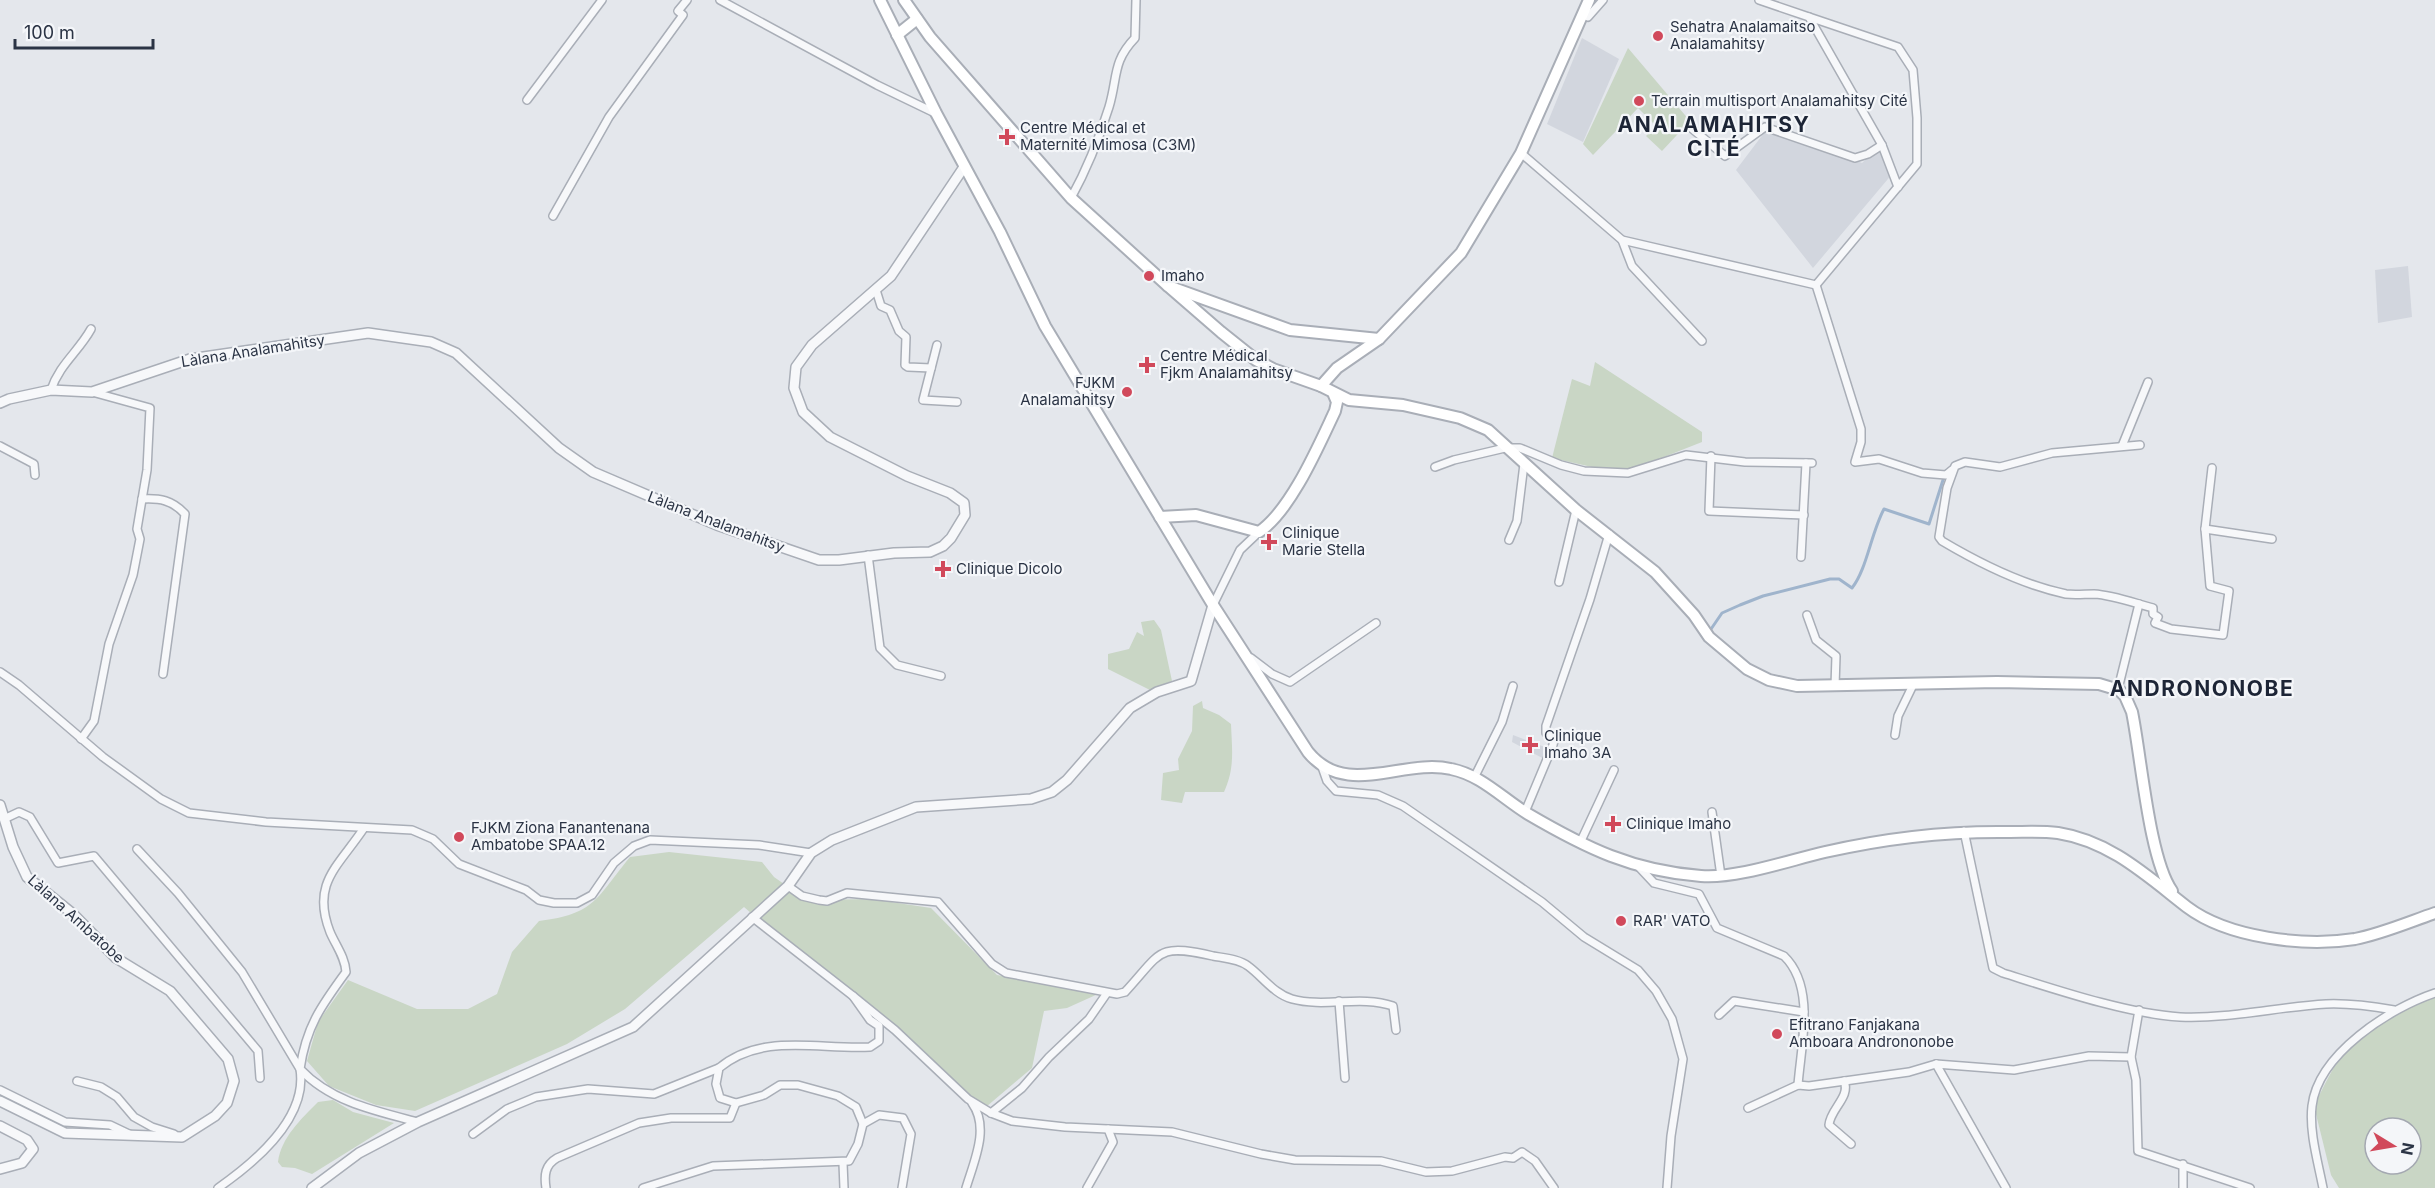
<svg xmlns="http://www.w3.org/2000/svg" width="2435" height="1188" font-family="Inter,sans-serif">
	<style>
		.built { fill: #d2d6de }
		.green { fill: #c9d6c5; fill-rule: evenodd }
		.lines { fill: none; stroke-linecap: round; stroke-linejoin: round }
		.stream { stroke: #9fb4cc; stroke-width: 3 }
		.minor-casing { stroke: #a9aeb7; stroke-width: 10 }
		.tertiary-casing { stroke: #a9aeb7; stroke-width: 12 }
		.secondary-casing { stroke: #a9aeb7; stroke-width: 14 }
		.minor { stroke: #f7f8fa; stroke-width: 7 }
		.tertiary { stroke: #f7f8fa; stroke-width: 9 }
		.secondary { stroke: #fff; stroke-width: 10 }
		.poi-dot { fill: #d1495b; stroke: #f4f6f9; stroke-width: 2 }
		.labels { text-anchor: middle; stroke-width: 4.5; stroke-linejoin: round; paint-order: stroke }
		.poi-label { font-size: 15px; fill: #2b3445; stroke: #f4f6f9; text-anchor: start }
		.street-label { font-size: 15px; fill: #2b3445; stroke: #f4f6f9 }
		.district-label { font-size: 21px; font-weight: bold; letter-spacing: 1.5px; fill: #1d2536; stroke: #f4f6f9 }
	</style>
	<rect width="100%" height="100%" fill="#e4e7ec"/>
	<g class="built">
		<path d="M1582 38 1619 59 1583 142 1547 124Z"/>
		<path d="M1770 125 1862 163 1882 145 1893 173 1813 268 1736 170Z"/>
		<path d="M2408 266 2412 317 2378 323 2375 270Z"/>
		<path d="M1513 735 1550 749 1546 760 1512 742Z"/>
	</g>
	<g class="green">
		<path d="M1628 48 1690 121 1662 151 1646 136 1656 126 1638 108 1593 155 1583 144Z"/>
		<path d="M1595 362 1702 432V442L1631 470 1592 467 1552 458 1572 379 1590 386Z"/>
		<path d="M1154 620 1161 630 1172 681 1150 690 1108 669V654L1129 649 1137 632 1144 636 1141 622Z"/>
		<path d="M1202 701 1203 708 1219 715 1231 724C1232 750 1235 768 1224 792H1185L1182 803 1161 800 1163 773 1179 770 1178 759 1192 731 1193 706Z"/>
		<path d="M669 852 762 862 774 877 807 900 871 899 931 908 997 975 1098 994 1067 1008 1044 1011 1032 1068 986 1107 950 1082 881 1016 816 969 744 907 625 1009 567 1044 415 1111 376 1105 329 1086 307 1061 318 1022 348 980 417 1009H468L497 994 512 952 539 921C596 914 596 898 630 857Z"/>
		<path d="M2435 997V1188H2339L2331 1175 2314 1106C2320 1094 2326 1081 2333 1069 2350 1042 2405 1005 2435 997ZM2375 1128H2411V1164H2375Z"/>
		<path d="M333 1100 353 1112 394 1123 312 1174 295 1168 282 1167 278 1162C281 1138 301 1119 318 1102Z"/>
	</g>
	<g class="lines">
		<path class="stream" d="M1709 632 1722 613 1740 605 1763 596 1830 579H1839L1852 588C1867 569 1871 533 1884 509L1929 524 1943 480"/>
		<g class="minor-casing">
			<g id="minor">
				<path d="M720 0 877 85 935 113"/>
				<path d="M1759 0 1809 17 1882 145 1898 187"/>
				<path d="M1583 14 1588 17 1603 0"/>
				<path d="M527 100 602 0"/>
				<path d="M1690 127 1725 156 1765 127 1855 158 1868 154 1882 145"/>
				<path d="M1521 153 1622 240 1816 285 1917 164V118L1913 70 1898 47 1809 17"/>
				<path d="M1071 198C1087 169 1099 139 1109 107 1118 77 1112 62 1135 38L1136 0"/>
				<path d="M553 216 609 117 683 15 678 11 687 0"/>
				<path d="M1622 240 1632 266 1702 341"/>
				<path d="M1816 285 1861 429V442L1855 462 1879 459 1922 473 1946 475 1952 470"/>
				<path d="M876 290 881 306 890 310 899 331 906 337 905 365 908 367 931 368"/>
				<path d="M937 345 923 400 957 402"/>
				<path d="M51 390C59 365 79 351 91 329"/>
				<path d="M2140 445 2052 453 2000 467 1965 462 1955 466 1947 488 1939 537 1942 541C1979 563 2023 585 2066 594 2075 595 2085 594 2094 594 2113 595 2134 603 2153 608V614L2158 617 2155 623 2171 629 2223 635 2229 591 2210 586 2205 529 2272 539"/>
				<path d="M0 446 34 464 35 475"/>
				<path d="M2122 446 2148 382"/>
				<path d="M1711 456 1709 511 1804 515"/>
				<path d="M1435 467 1454 460 1505 448H1520L1561 465 1584 471 1628 473 1686 455 1745 462 1812 463"/>
				<path d="M142 499C160 498 172 500 185 514L163 674"/>
				<path d="M2205 529 2212 468"/>
				<path d="M1509 540 1517 521 1524 464"/>
				<path d="M868 555 880 648 897 665 941 676"/>
				<path d="M1801 557 1806 463"/>
				<path d="M1559 582 1576 510"/>
				<path d="M1213 605 1240 550 1259 532"/>
				<path d="M1807 615 1816 640 1836 656 1835 686"/>
				<path d="M1251 658 1272 674 1290 682 1376 623"/>
				<path d="M0 672 19 685 103 757 161 799 189 813 266 822 412 830 433 839 459 864 526 890 539 900 554 903H577L592 895 614 863 634 846 650 840 759 845 811 853"/>
				<path d="M2118 689 2139 604"/>
				<path d="M1895 735 1898 716 1913 685"/>
				<path d="M81 739 94 721 109 644 133 575 140 539 137 529 147 470 150 408 92 392"/>
				<path d="M1321 764 1327 781 1336 791 1378 795 1403 806 1542 902 1584 937 1638 970 1656 991 1672 1019 1683 1059 1671 1136 1667 1188"/>
				<path d="M1475 776 1502 722 1513 686"/>
				<path d="M1525 812 1553 745 1554 740 1546 733V726L1590 599 1609 534"/>
				<path d="M1712 812 1721 876"/>
				<path d="M4 819 19 812 30 817 58 863 94 856 258 1051 260 1078"/>
				<path d="M364 828C338 867 311 883 330 932 336 946 345 957 346 972 321 1006 306 1027 300 1069 331 1102 376 1111 418 1122"/>
				<path d="M1964 831 1993 968 2003 973C2054 989 2128 1014 2180 1017 2230 1019 2277 1007 2326 1004 2349 1003 2371 1006 2394 1010"/>
				<path d="M1580 843 1614 770"/>
				<path d="M137 849 178 893 242 972 300 1069C308 1118 254 1163 218 1188"/>
				<path d="M1639 867 1654 883 1699 894 1717 928 1784 956C1816 987 1801 1045 1798 1085"/>
				<path d="M788 886 802 896 819 900 827 901 847 893 938 902 992 964 1006 973 1117 994 1125 992C1162 952 1156 943 1213 956 1224 958 1239 959 1248 966 1263 977 1274 994 1292 999 1325 1008 1360 995 1393 1006L1396 1030"/>
				<path d="M752 917 853 996 870 1020 879 1026V1041L870 1047C819 1050 762 1032 719 1068L716 1084 720 1098 736 1103 764 1095 780 1085H798L838 1096 856 1107 863 1124"/>
				<path d="M853 996 895 1030 968 1099 991 1113 1012 1121 1065 1127 1172 1132 1261 1154 1295 1160 1381 1161 1426 1172 1452 1171 1505 1157 1513 1158 1522 1152 1535 1161 1554 1188"/>
				<path d="M1339 1001 1345 1078"/>
				<path d="M2139 1010 2131 1057 2136 1080 2138 1151 2250 1188"/>
				<path d="M1719 1015 1734 1001 1804 1012"/>
				<path d="M1936 1064 2006 1188"/>
				<path d="M77 1081 101 1087 117 1097 134 1117 152 1127 174 1134"/>
				<path d="M1844 1081C1851 1097 1830 1109 1829 1125L1851 1144"/>
				<path d="M0 1090 65 1122 110 1125 131 1135"/>
				<path d="M1748 1108 1798 1085 1809 1086 1909 1072 1936 1064 2014 1070 2089 1056 2131 1057"/>
				<path d="M991 1113 1022 1088 1049 1057 1089 1019 1107 993"/>
				<path d="M473 1134 507 1109 536 1097 588 1089 654 1094 719 1068"/>
				<path d="M843 1163 844 1188"/>
				<path d="M2183 1164V1188"/>
				<path d="M546 1188C544 1175 545 1165 557 1158L639 1123 671 1118H730L736 1103"/>
				<path d="M643 1188 713 1166 849 1161 858 1144 863 1124 879 1115 903 1118 911 1134 902 1188"/>
				<path d="M966 1188C974 1161 990 1128 972 1103"/>
				<path d="M1087 1188 1113 1142 1108 1129"/>
				<path d="M2323 1188C2318 1162 2309 1132 2312 1106 2318 1054 2390 1008 2435 993"/>
			</g>
		</g>
		<g class="tertiary-casing">
			<g id="tertiary">
				<path d="M0 403 9 399 51 390 92 392 190 359 368 333 431 342 456 353 559 448 593 472 717 525 819 560H839L894 553 930 552 943 546 951 538 965 515 964 503 950 493 907 476 830 437 803 412 794 388 796 367 812 345 891 276 964 167"/>
				<path d="M0 805 13 847 27 877 73 914 116 958 170 991 228 1059 234 1081 227 1103 215 1116 182 1137 65 1133 0 1101"/>
				<path d="M0 1126 27 1140 33 1149 22 1163 0 1169"/>
				<path d="M312 1188 359 1153 418 1122 633 1027 788 886 811 853 832 840 916 807 1031 799 1052 792 1067 780 1130 708 1157 692 1191 681 1213 605"/>
			</g>
		</g>
		<g class="secondary-casing">
			<g id="secondary">
				<path d="M880 0 936 113 1000 232 1045 326 1213 605 1308 752C1346 799 1403 758 1451 769 1481 775 1502 798 1528 814 1586 848 1633 871 1701 876 1736 879 1790 860 1825 852 1886 838 1947 831 2010 832 2026 832 2042 831 2058 833 2110 841 2147 876 2187 907 2228 938 2305 947 2355 939 2381 934 2409 922 2435 913"/>
				<path d="M904 0 930 37 1071 198 1168 286 1290 330 1379 339"/>
				<path d="M897 35 917 19"/>
				<path d="M1168 286 1221 332 1256 360 1273 369 1321 386 1349 400 1403 405 1460 418 1488 430 1576 510 1655 572 1694 615 1709 637 1747 669 1769 680 1797 686 1997 682 2099 684 2119 690 2125 696 2132 712C2141 755 2149 859 2172 891"/>
				<path d="M1321 386 1337 368 1379 339 1461 253 1521 153 1589 0"/>
				<path d="M1160 517 1196 515 1259 532C1291 510 1318 447 1335 411L1337 402 1334 395"/>
			</g>
		</g>
		<use href="#minor" class="minor"/>
		<use href="#tertiary" class="tertiary"/>
		<use href="#secondary" class="secondary"/>
	</g>
	<g class="poi-dot">
		<circle cx="1658" cy="36" r="6"/>
		<circle cx="1639" cy="101" r="6"/>
		<path d="M1004 128h6v6h6v6h-6v6h-6v-6h-6v-6h6z"/>
		<circle cx="1149" cy="276" r="6"/>
		<path d="M1144 356h6v6h6v6h-6v6h-6v-6h-6v-6h6z"/>
		<circle cx="1127" cy="392" r="6"/>
		<path d="M1266 533h6v6h6v6h-6v6h-6v-6h-6v-6h6z"/>
		<path d="M940 560h6v6h6v6h-6v6h-6v-6h-6v-6h6z"/>
		<path d="M1527 736h6v6h6v6h-6v6h-6v-6h-6v-6h6z"/>
		<path d="M1610 815h6v6h6v6h-6v6h-6v-6h-6v-6h6z"/>
		<circle cx="459" cy="837" r="6"/>
		<circle cx="1621" cy="921" r="6"/>
		<circle cx="1777" cy="1034" r="6"/>
	</g>
	<g class="labels">
		<g class="poi-label">
			<text x="1670" y="32">Sehatra Analamaitso<tspan x="1670" dy="17">Analamahitsy</tspan></text>
			<text x="1651" y="106">Terrain multisport Analamahitsy Cité</text>
			<text x="1020" y="133">Centre Médical et<tspan x="1020" dy="17">Maternité Mimosa (C3M)</tspan></text>
			<text x="1161" y="281">Imaho</text>
			<text x="1160" y="361">Centre Médical<tspan x="1160" dy="17">Fjkm Analamahitsy</tspan></text>
			<text x="1115" y="388" text-anchor="end">FJKM<tspan x="1115" dy="17">Analamahitsy</tspan></text>
			<text x="1282" y="538">Clinique<tspan x="1282" dy="17">Marie Stella</tspan></text>
			<text x="956" y="574">Clinique Dicolo</text>
			<text x="1544" y="741">Clinique<tspan x="1544" dy="17">Imaho 3A</tspan></text>
			<text x="1626" y="829">Clinique Imaho</text>
			<text x="471" y="833">FJKM Ziona Fanantenana<tspan x="471" dy="17">Ambatobe SPAA.12</tspan></text>
			<text x="1633" y="926">RAR' VATO</text>
			<text x="1789" y="1030">Efitrano Fanjakana<tspan x="1789" dy="17">Amboara Andrononobe</tspan></text>
		</g>
		<g class="street-label">
			<text transform="translate(253 351) rotate(-9)" y="5">Làlana Analamahitsy</text>
			<text transform="translate(716 522) rotate(21)" y="5">Làlana Analamahitsy</text>
			<text transform="translate(76 919) rotate(42)" y="5">Làlana Ambatobe</text>
		</g>
		<g class="district-label">
			<text x="1714" y="132">ANALAMAHITSY<tspan x="1714" dy="24">CITÉ</tspan></text>
			<text x="2202" y="696">ANDRONONOBE</text>
		</g>
	</g>
	<g transform="translate(2393 1146) rotate(101)"><circle r="28" fill="#f4f6f9" stroke="#a4a8b1" stroke-width="1.5"/>
	<path d="M0-4.5L10 22L0 15L-10 22Z" fill="#d1495b"/>
	<text y="-9" font-size="16" font-weight="bold" text-anchor="middle" fill="#2b3445">N</text>
	</g>
	<path d="M15 39v9h138v-9" fill="none" stroke="#2b3445" stroke-width="3"/>
	<text x="24" y="39" font-size="18" fill="#2b3445" stroke="#f4f6f9" stroke-width="4.5" paint-order="stroke">100 m</text>
</svg>
